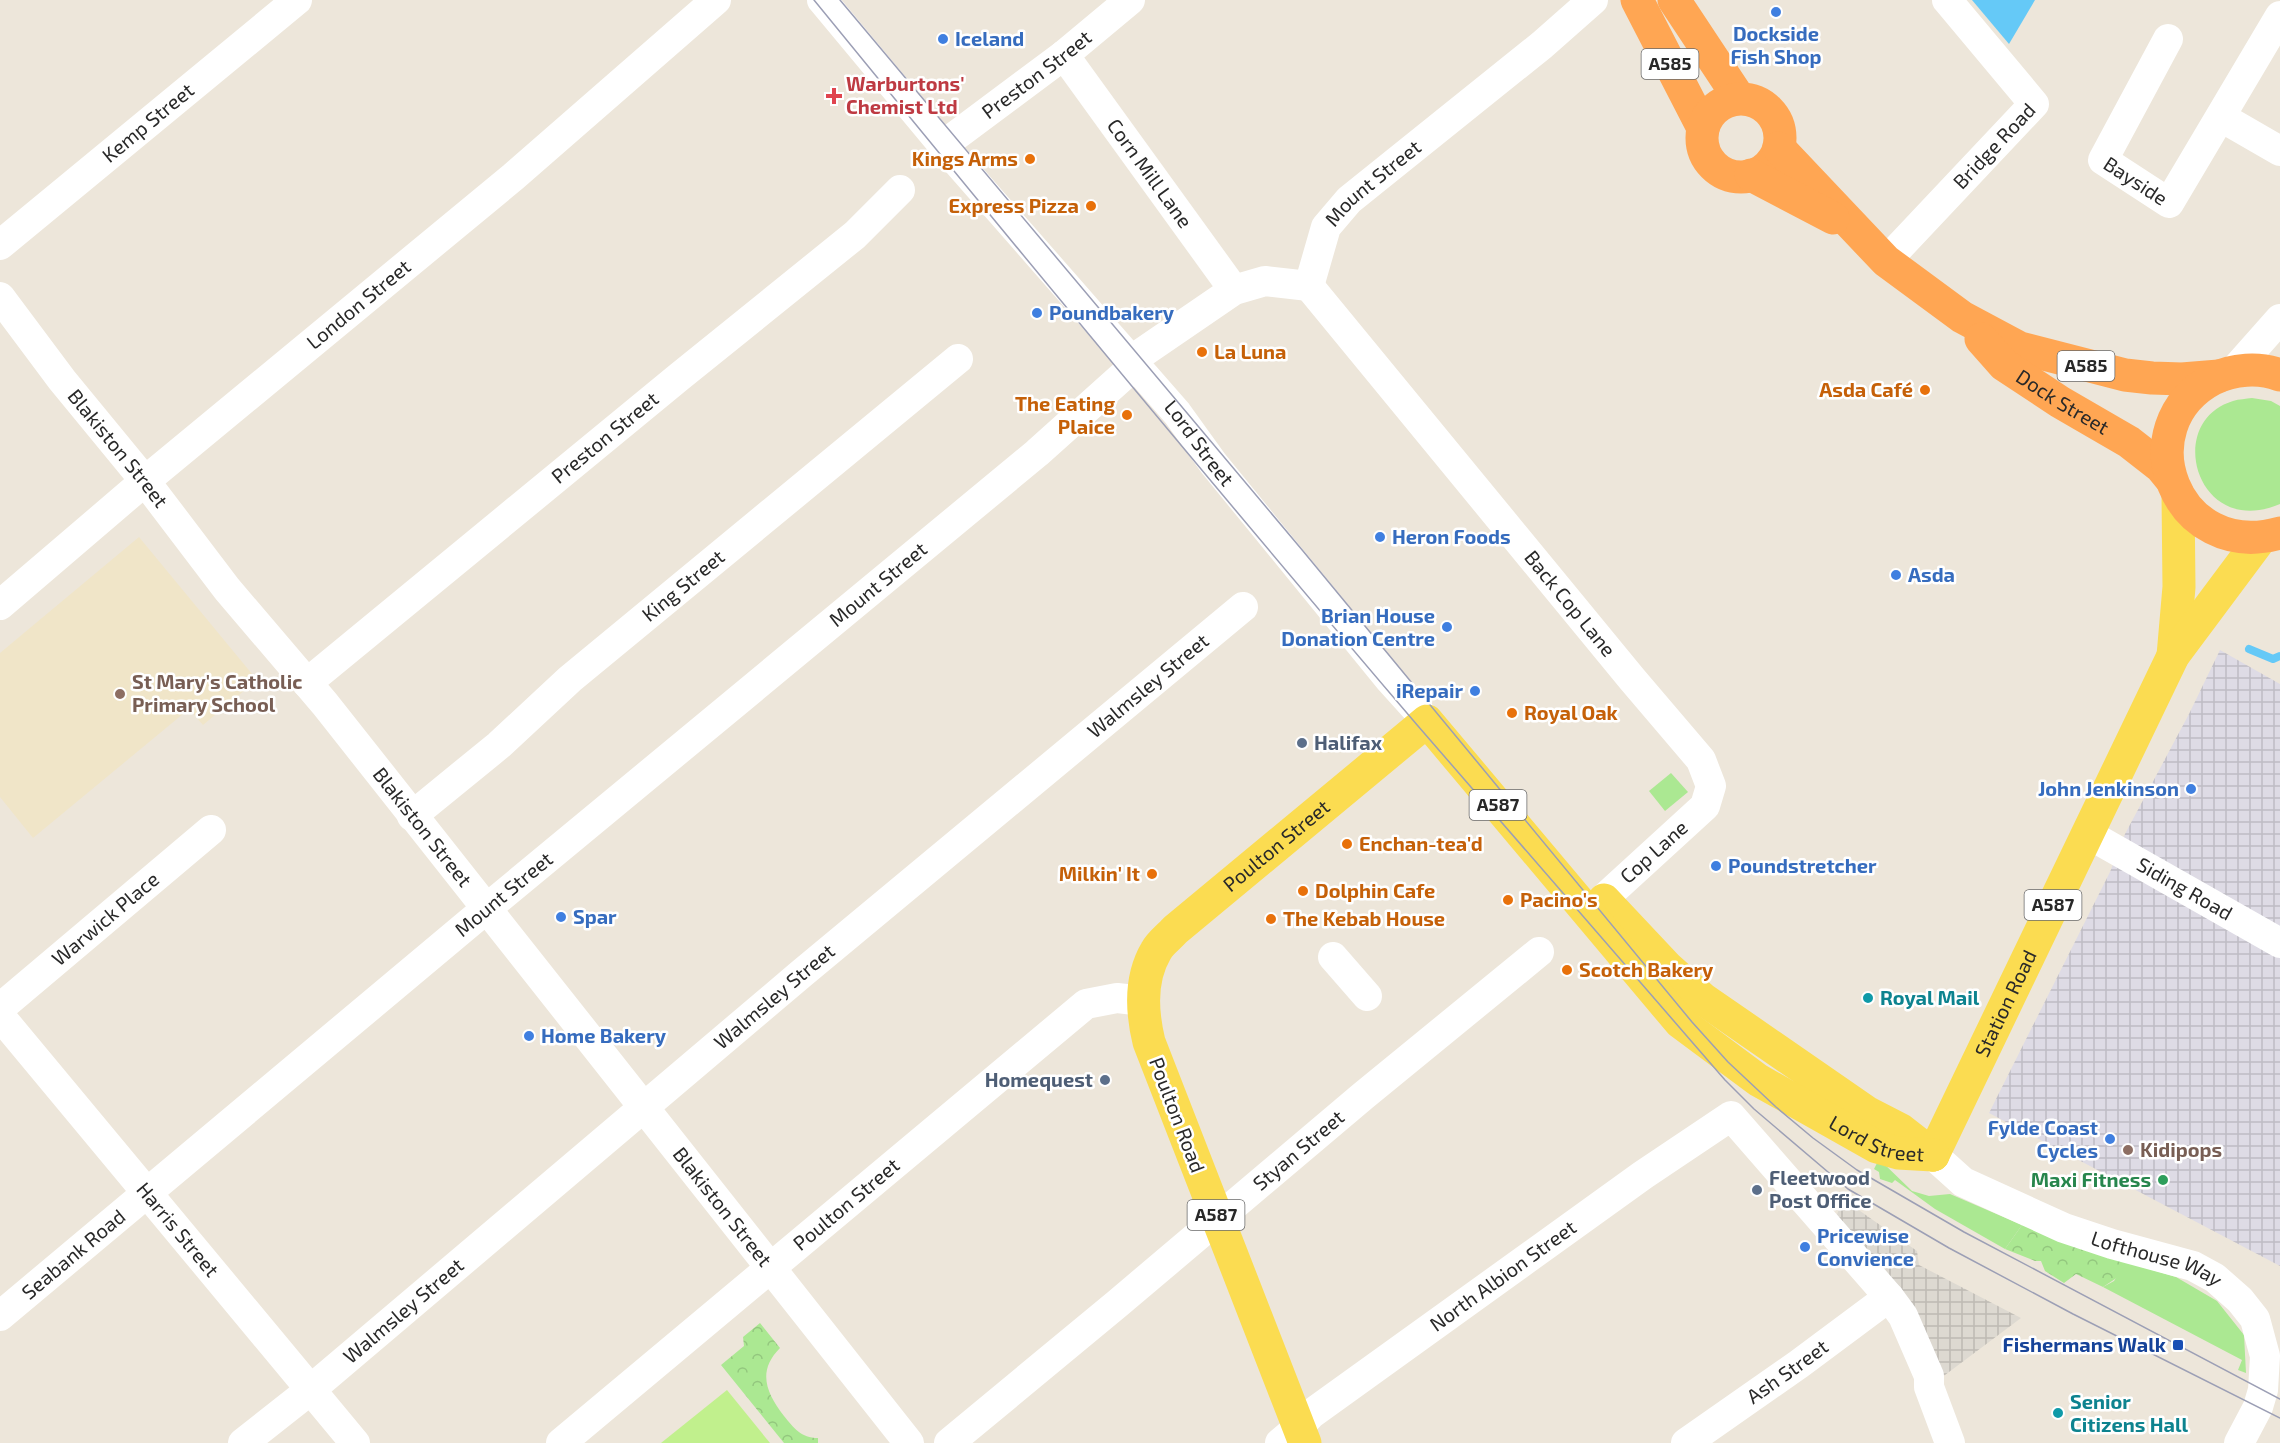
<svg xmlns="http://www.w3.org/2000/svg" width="2280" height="1443" font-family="'Exo 2',sans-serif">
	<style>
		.industrial { fill: url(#industrial-grid) }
		.education { fill: #f0e5c8 }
		.grass { fill: #abe892 }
		.forest { fill: url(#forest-crowns) }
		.pitch { fill: #c1f08d }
		.plaza { fill: url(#plaza-grid) }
		.water { fill: #65c9f7 }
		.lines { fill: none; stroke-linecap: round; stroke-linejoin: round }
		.stream { stroke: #65c9f7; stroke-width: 8 }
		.minor { stroke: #fff; stroke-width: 30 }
		.major { stroke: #fbdc51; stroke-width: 33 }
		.highway { stroke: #ffa653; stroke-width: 33 }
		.tram { stroke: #9c9fb5; stroke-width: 1.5 }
		.shop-dot { fill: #3f7fe0; stroke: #fff; stroke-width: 2 }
		.health-dot { fill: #e0444e; stroke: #fff; stroke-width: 2 }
		.food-dot { fill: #e8710a; stroke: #fff; stroke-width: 2 }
		.education-dot { fill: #8d6e63; stroke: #fff; stroke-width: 2 }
		.service-dot { fill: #5c6f8a; stroke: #fff; stroke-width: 2 }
		.culture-dot { fill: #0f9aa8; stroke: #fff; stroke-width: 2 }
		.leisure-dot { fill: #2e9e5b; stroke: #fff; stroke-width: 2 }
		.transit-dot { fill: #1a4fb4; stroke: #fff; stroke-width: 2 }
		.labels { text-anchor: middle; stroke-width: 5; stroke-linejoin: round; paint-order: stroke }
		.shield { fill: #fff; stroke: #696969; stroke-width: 1.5 }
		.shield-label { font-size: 18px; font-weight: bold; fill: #292929 }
		.shop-label { font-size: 20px; font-weight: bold; fill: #366cbe; stroke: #fff; text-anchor: start }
		.street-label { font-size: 20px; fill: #292929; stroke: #fff }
		.health-label { font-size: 20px; font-weight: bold; fill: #be3a42; stroke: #fff; text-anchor: start }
		.food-label { font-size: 20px; font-weight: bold; fill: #c56008; stroke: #fff; text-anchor: start }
		.education-label { font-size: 20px; font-weight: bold; fill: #785e54; stroke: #fff; text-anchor: start }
		.service-label { font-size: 20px; font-weight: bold; fill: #4e5e75; stroke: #fff; text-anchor: start }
		.culture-label { font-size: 20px; font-weight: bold; fill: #0d838f; stroke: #fff; text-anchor: start }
		.leisure-label { font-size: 20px; font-weight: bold; fill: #27864d; stroke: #fff; text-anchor: end }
		.transit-label { font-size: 20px; font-weight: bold; fill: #164399; stroke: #fff; text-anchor: end }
	</style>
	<defs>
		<pattern id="industrial-grid" width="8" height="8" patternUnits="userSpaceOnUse" patternTransform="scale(1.5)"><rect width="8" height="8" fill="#dedbe5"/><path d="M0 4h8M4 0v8" fill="none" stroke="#bebcc4"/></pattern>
		<pattern id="forest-crowns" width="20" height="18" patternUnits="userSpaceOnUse" patternTransform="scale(1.5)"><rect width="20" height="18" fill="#abe892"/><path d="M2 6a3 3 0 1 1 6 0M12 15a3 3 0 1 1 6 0" fill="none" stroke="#93c77e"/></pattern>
		<pattern id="plaza-grid" width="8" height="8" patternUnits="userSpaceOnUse" patternTransform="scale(1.5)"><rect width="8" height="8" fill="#ddd9d1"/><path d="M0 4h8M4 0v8" fill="none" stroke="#bebab3"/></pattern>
	</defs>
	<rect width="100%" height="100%" fill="#ede6da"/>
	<path class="industrial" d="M2220 650 2280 684V1266L1989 1113 2110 872 2125 834 2189 714Z"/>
	<path class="education" d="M139 537 257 680 203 725 189 709 33 838 0 797V653Z"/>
	<g class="grass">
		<path d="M2252 398 2271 401 2280 406V504C2197 540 2163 422 2233 401 2239 399 2246 399 2252 398Z"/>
		<path d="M1671 773 1688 792 1665 811 1649 791Z"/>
		<path d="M1879 1159 1912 1191 1929 1196 1950 1194 2022 1225 2005 1249 1935 1209 1895 1180 1892 1183 1880 1179 1879 1172 1874 1169Z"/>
		<path d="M2126 1262 2176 1277 2217 1301 2244 1335 2246 1373 2238 1370 2242 1360 2103 1287 2114 1281Z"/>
	</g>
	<g class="forest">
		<path d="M2022 1225 2126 1262 2124 1273 2103 1287 2076 1274 2064 1283 2045 1271 2041 1261H2035L2005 1249Z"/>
		<path d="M760 1323 780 1348C757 1371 766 1393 784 1416 794 1428 801 1438 818 1438V1443H784L721 1365 744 1346 743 1337Z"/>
	</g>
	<path class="pitch" d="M727 1390 770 1443H661Z"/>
	<path class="plaza" d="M1843 1199 1917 1251 1919 1265 2021 1318 1929 1387V1376L1836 1217Z"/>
	<path class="water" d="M1972 0H2035L2009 44Z"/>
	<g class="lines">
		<path class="stream" d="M2249 649 2273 659 2280 656"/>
		<g class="minor">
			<path id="s1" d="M822 0 946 149 1177 413 1213 463 1390 680 1427 721"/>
			<path id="s2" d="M2168 39 2103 160 2169 203 2280 16"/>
			<path id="s3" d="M1064 55 1234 290"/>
			<path d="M2221 117 2280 151"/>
			<path id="s4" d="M946 149 954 137 1064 55 1130 0"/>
			<path id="s5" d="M0 245 297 0"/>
			<path id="s6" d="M1886 261 2034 104 1947 0"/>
			<path id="s7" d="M1309 286 1632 679 1701 760 1711 786 1705 806 1588 913"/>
			<path id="s8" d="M1309 286 1326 227 1349 200 1542 45 1593 0"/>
			<path id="s9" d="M0 297 62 380 145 481 227 589 325 704 909 1443"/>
			<path d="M2233 372 2280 319"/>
			<path id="s10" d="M0 605 145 481 513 177 716 0"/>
			<path id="s11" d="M307 683 679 377 855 235 900 190"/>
			<path id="s12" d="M412 816 499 745 570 679 958 359"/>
			<path id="s13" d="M2088 834 2280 943"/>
			<path d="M1333 957 1367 996"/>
			<path id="s14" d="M0 1008 211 830"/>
			<path id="s15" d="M0 1016 355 1443"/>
			<path id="s16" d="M1933 1155 1963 1182 2064 1228 2112 1244 2193 1266 2215 1278 2240 1300 2255 1319 2265 1356 2263 1390 2258 1407 2239 1443"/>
			<path id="s17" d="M0 1316 486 909 1037 453 1124 375 1139 355 1234 290 1265 281 1309 286"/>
			<path id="s18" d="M243 1443 309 1391 801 974 1243 607"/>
			<path id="s19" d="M561 1443 1086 1004 1117 998 1144 1001"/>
			<path id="s20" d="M949 1443 1117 1304 1363 1096 1539 952"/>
			<path id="s21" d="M1280 1443 1299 1427 1311 1414 1643 1175 1731 1116 1889 1297 1903 1316 1929 1376V1387L1950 1443"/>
			<path id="s22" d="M1686 1443 1799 1364 1889 1297"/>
		</g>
		<g class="major">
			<path d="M2173 656 2179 587 2178 495"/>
			<path d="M1604 900 1667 967 1703 999 1868 1113 1901 1130 1933 1155"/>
			<path id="s23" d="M1933 1155 2173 656 2261 538"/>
			<path id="s24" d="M1305 1443 1149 1042C1142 1013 1140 978 1156 951 1160 943 1169 937 1175 930L1427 721 1680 1022 1758 1080 1877 1147 1898 1153 1933 1155"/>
		</g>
		<g class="highway">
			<path d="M1637 0 1703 128"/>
			<path d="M1674 0 1739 98"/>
			<circle cx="1741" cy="138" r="39"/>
			<path d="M1779 148 1886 261 1962 317 2020 348 2125 375 2152 378 2182 379 2219 376"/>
			<path d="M1751 175 1833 218"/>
			<path id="s25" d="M1981 339 2004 365 2060 402 2129 442 2161 467 2170 478"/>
			<path d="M2280 375C2259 367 2233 369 2213 379 2124 426 2175 563 2280 533"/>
		</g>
		<g class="tram">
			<path d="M814 0C1013 244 1214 487 1418 726 1520 845 1623 962 1725 1080L1754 1109 1848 1189 1949 1248 2073 1314 2280 1418"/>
			<path d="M840 0 1303 551 1692 1022 1728 1062 1776 1107 1813 1138 1857 1170 1964 1232 2280 1399"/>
		</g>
	</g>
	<g class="shop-dot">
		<circle cx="1776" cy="12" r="6"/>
		<circle cx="943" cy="39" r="6"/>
		<circle cx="1037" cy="313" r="6"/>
		<circle cx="1380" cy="537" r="6"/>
		<circle cx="1896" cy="575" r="6"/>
		<circle cx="1447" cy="627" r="6"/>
		<circle cx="1475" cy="691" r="6"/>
		<circle cx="2191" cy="789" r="6"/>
		<circle cx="1716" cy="866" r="6"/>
		<circle cx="561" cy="917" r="6"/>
		<circle cx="529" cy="1036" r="6"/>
		<circle cx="2110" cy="1139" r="6"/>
		<circle cx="1805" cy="1247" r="6"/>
	</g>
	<path class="health-dot" d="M831 87h6v6h6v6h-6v6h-6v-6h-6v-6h6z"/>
	<g class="food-dot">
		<circle cx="1030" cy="159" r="6"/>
		<circle cx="1091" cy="206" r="6"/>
		<circle cx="1202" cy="352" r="6"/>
		<circle cx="1925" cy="390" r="6"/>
		<circle cx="1127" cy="415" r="6"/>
		<circle cx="1512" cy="713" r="6"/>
		<circle cx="1347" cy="844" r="6"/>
		<circle cx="1152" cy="874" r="6"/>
		<circle cx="1303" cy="891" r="6"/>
		<circle cx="1508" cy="900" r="6"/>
		<circle cx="1271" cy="919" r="6"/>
		<circle cx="1567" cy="970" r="6"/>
	</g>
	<g class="education-dot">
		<circle cx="120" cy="694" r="6"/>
		<circle cx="2128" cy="1150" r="6"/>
	</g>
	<g class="service-dot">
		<circle cx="1302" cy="743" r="6"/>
		<circle cx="1105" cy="1080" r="6"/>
		<circle cx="1757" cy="1190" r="6"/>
	</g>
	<g class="culture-dot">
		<circle cx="1868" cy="998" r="6"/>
		<circle cx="2058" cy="1413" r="6"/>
	</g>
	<circle class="leisure-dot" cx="2163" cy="1180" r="6"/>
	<rect class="transit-dot" x="2172" y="1339" width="12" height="12" rx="3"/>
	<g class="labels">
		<g class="shield">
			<rect x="1641.5" y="49" width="57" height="30" rx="4.5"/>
			<rect x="2057.5" y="351" width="57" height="30" rx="4.5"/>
			<rect x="1469.5" y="790" width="57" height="30" rx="4.5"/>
			<rect x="2024.5" y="890" width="57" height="30" rx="4.5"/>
			<rect x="1187.5" y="1200" width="57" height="30" rx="4.5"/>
		</g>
		<g class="shield-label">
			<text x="1670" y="70">A585</text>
			<text x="2086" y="372">A585</text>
			<text x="1498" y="811">A587</text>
			<text x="2053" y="911">A587</text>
			<text x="1216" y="1221">A587</text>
		</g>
		<g class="shop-label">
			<text x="1776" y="41" text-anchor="middle">Dockside<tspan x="1776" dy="23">Fish Shop</tspan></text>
			<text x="955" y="46">Iceland</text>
			<text x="1049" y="320">Poundbakery</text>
			<text x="1392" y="544">Heron Foods</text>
			<text x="1908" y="582">Asda</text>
			<text x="1435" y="623" text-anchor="end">Brian House<tspan x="1435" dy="23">Donation Centre</tspan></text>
			<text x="1463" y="698" text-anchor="end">iRepair</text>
			<text x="2179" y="796" text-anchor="end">John Jenkinson</text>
			<text x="1728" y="873">Poundstretcher</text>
			<text x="573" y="924">Spar</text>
			<text x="541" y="1043">Home Bakery</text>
			<text x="2098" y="1135" text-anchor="end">Fylde Coast<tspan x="2098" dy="23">Cycles</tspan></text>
			<text x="1817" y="1243">Pricewise<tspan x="1817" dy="23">Convience</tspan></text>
		</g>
		<g class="street-label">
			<text dy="7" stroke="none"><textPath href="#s4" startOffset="118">Preston Street</textPath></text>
			<text dy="7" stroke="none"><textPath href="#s5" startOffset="192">Kemp Street</textPath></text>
			<text dy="7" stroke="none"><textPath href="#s6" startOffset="158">Bridge Road</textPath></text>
			<text dy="7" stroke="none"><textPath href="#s3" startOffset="146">Corn Mill Lane</textPath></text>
			<text dy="7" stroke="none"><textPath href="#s2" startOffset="176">Bayside</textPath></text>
			<text dy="7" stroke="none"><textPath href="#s8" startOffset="126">Mount Street</textPath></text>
			<text dy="7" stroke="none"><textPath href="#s10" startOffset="468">London Street</textPath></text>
			<text dy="7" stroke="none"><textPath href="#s25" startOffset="104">Dock Street</textPath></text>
			<text dy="7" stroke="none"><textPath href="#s11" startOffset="386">Preston Street</textPath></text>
			<text dy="7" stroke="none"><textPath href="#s1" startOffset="582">Lord Street</textPath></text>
			<text dy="7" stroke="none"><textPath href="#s9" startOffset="192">Blakiston Street</textPath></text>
			<text dy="7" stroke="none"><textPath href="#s17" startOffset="1143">Mount Street</textPath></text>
			<text dy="7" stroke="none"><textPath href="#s12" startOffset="356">King Street</textPath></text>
			<text dy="7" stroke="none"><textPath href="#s7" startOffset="411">Back Cop Lane</textPath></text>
			<text dy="7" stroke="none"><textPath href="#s18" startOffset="1180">Walmsley Street</textPath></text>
			<text dy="7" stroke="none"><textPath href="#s9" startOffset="678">Blakiston Street</textPath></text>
			<text dy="7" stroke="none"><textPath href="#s24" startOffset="684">Poulton Street</textPath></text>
			<text transform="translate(1654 852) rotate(-42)" y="7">Cop Lane</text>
			<text dy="7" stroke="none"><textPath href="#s13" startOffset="111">Siding Road</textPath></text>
			<text dy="7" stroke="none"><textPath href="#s17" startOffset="657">Mount Street</textPath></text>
			<text dy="7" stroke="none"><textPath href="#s14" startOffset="138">Warwick Place</textPath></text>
			<text dy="7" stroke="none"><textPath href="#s18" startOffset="694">Walmsley Street</textPath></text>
			<text dy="7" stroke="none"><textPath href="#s23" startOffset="168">Station Road</textPath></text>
			<text transform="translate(1177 1115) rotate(69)" y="7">Poulton Road</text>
			<text dy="7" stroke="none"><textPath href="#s24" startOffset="1504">Lord Street</textPath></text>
			<text dy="7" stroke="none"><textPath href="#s20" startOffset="456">Styan Street</textPath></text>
			<text dy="7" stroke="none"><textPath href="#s19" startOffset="372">Poulton Street</textPath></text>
			<text dy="7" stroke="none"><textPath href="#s9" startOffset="1162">Blakiston Street</textPath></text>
			<text dy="7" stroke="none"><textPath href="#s15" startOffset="278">Harris Street</textPath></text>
			<text dy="7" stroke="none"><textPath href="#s17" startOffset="96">Seabank Road</textPath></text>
			<text dy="7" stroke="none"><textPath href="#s16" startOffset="249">Lofthouse Way</textPath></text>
			<text dy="7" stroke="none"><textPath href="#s21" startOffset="279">North Albion Street</textPath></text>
			<text dy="7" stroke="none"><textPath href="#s18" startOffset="208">Walmsley Street</textPath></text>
			<text dy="7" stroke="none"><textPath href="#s22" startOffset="124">Ash Street</textPath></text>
		</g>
		<g class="health-label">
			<text x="846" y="91">Warburtons'<tspan x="846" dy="23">Chemist Ltd</tspan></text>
		</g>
		<g class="food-label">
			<text x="1018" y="166" text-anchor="end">Kings Arms</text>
			<text x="1079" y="213" text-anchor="end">Express Pizza</text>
			<text x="1214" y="359">La Luna</text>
			<text x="1913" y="397" text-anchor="end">Asda Café</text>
			<text x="1115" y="411" text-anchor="end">The Eating<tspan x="1115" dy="23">Plaice</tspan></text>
			<text x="1524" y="720">Royal Oak</text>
			<text x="1359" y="851">Enchan-tea'd</text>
			<text x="1140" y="881" text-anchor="end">Milkin' It</text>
			<text x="1315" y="898">Dolphin Cafe</text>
			<text x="1520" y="907">Pacino's</text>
			<text x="1283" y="926">The Kebab House</text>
			<text x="1579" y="977">Scotch Bakery</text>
		</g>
		<g class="education-label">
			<text x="132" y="689">St Mary's Catholic<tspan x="132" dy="23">Primary School</tspan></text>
			<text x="2140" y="1157">Kidipops</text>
		</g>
		<g class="service-label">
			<text x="1314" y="750">Halifax</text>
			<text x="1093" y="1087" text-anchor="end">Homequest</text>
			<text x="1769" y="1185">Fleetwood<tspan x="1769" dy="23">Post Office</tspan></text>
		</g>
		<g class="culture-label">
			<text x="1880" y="1005">Royal Mail</text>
			<text x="2070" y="1409">Senior<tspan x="2070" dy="23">Citizens Hall</tspan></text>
		</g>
		<g class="leisure-label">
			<text x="2151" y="1187">Maxi Fitness</text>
		</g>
		<g class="transit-label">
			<text x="2166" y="1352">Fishermans Walk</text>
		</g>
	</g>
</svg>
